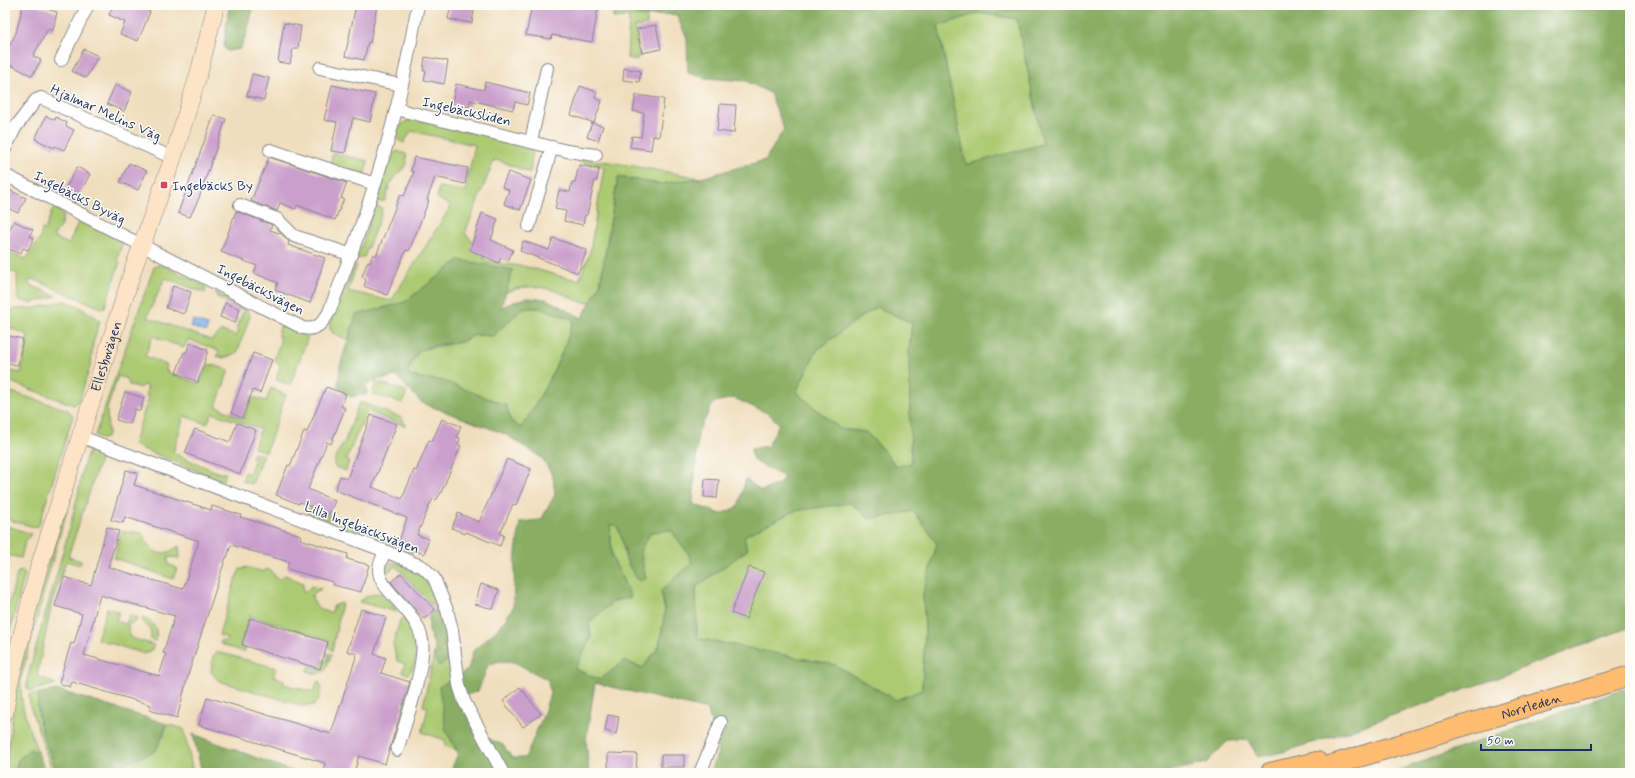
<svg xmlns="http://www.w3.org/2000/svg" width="1635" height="778" font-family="Mynerve,sans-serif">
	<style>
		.green { fill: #acca72; stroke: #647c68 }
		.forest { fill: #89ae64; stroke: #526e61; fill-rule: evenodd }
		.water { fill: #79afe7; stroke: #4a6fa2 }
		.building { fill: #ca9fcc; fill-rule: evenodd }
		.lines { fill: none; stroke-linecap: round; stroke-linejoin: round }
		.minor-casing { stroke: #86868c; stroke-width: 14 }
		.secondary-casing { stroke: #86868c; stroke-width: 18 }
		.trunk-casing { stroke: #86868c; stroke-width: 22 }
		.minor { stroke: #fff; stroke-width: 12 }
		.secondary { stroke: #fee4c6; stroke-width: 17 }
		.trunk { stroke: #fdbc70; stroke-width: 20 }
		.poi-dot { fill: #d1495b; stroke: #fdfcf7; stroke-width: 1.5 }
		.labels { text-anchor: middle; stroke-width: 3; stroke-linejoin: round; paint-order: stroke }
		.street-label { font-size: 14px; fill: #1b2f5e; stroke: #fdfcf7 }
		.poi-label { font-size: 14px; fill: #1b2f5e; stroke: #fdfcf7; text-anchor: start }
	</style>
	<rect width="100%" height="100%" fill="#fdfcf7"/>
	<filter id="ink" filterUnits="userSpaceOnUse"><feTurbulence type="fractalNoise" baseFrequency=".025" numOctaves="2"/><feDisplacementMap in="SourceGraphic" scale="8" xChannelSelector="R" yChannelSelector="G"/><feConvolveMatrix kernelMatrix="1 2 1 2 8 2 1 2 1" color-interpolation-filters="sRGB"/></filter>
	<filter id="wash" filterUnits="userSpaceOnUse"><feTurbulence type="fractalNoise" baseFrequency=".012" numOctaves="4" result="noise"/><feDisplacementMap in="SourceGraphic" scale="16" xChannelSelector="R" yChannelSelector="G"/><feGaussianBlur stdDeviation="0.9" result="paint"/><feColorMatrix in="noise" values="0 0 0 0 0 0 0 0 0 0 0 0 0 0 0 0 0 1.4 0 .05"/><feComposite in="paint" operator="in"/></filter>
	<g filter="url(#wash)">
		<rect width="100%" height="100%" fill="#f0ddbb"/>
		<g class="green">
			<path d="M978 13 1017 19 1043 144 966 165 938 26Z"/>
			<path d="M647 16V25L634 27 640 56H637V60L627 58 629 17Z"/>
			<path d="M415 119 533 147 530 173 501 161 494 160 465 233 480 249 485 260C500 265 515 264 531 268 547 272 563 278 579 280L590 252 604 167 580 162 581 159 610 162 701 178 660 184 618 177 600 285 591 302C582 304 576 300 568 296 547 286 526 283 505 293L512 270 459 260 405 302 357 315 348 340 333 333 330 329V325L354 266 357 265 348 291 391 301 451 206 437 198 439 187 465 191 475 145 411 131 404 143 398 140 396 135C399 124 405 120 415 119Z"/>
			<path d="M397 151 406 154 407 164 390 184 385 201 379 202 377 201 389 157Z"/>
			<path d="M333 153 368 161 364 176 330 165Z"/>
			<path d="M375 206 382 208 381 215 364 257 357 259Z"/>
			<path d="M53 208 64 214 61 225 53 237 69 244 79 220 123 241 117 260 120 262 104 309 33 279 28 281 30 285 56 296 32 303 18 300 17 273 5 270V250L26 259 40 239 42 229 45 230Z"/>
			<path d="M161 264 206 287 205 293 165 278 147 317 211 340 222 331 236 336 239 330 236 328 244 310 217 297 216 292 247 309 250 316 237 353 224 358 217 356 219 351 188 339 184 348 153 336 145 356 167 365 166 371 170 373 199 384 209 364 229 370 216 406 243 419 252 397 266 401 271 388 286 395 266 452 254 448 260 429 212 413 207 424 184 416 173 453 219 473H226L223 481 133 445 148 400 146 392 148 386 143 385 141 388 129 385 127 379 118 376 107 409 108 436 106 438 101 439 95 435 154 267Z"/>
			<path d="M64 301 77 305 100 320 93 343 91 364 79 401 74 405 5 380V370L21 373 28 335 5 326V309L10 311 15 309 36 308Z"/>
			<path d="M877 307 912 323 909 350 911 464 897 467 884 451 866 432 840 429 796 392 817 350 858 319Z"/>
			<path d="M523 308H541L574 319C562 358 543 394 521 428L464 390 443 381 409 376 408 369 419 350 461 342 475 335 493 336Z"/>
			<path d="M280 326 308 337 290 385 276 380 280 366 274 360 280 342V336H278Z"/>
			<path d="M376 382 407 391 403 403 372 394Z"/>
			<path d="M5 390 68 410 73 416 39 525 35 527 5 519Z"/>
			<path d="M359 403H362L402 418 405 424V426L367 411 346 460 349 461 346 471 335 467 334 464 336 455 345 441Z"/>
			<path d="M90 451 103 452 112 456 113 460 101 457 68 557 79 560 82 562 79 565 66 561 52 602 37 676 57 684 30 691 27 688V680C43 618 63 557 78 495 80 484 83 459 90 451Z"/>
			<path d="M253 453 263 455 252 484 242 481 245 472 249 474 255 458 252 457Z"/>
			<path d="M75 474 72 493 52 562 21 678C19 705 29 728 38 753L30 749 18 760 15 773H5L15 696 30 624Z"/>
			<path d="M851 503 870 519 914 511 937 544 923 594 925 630 922 690 896 701 835 665 697 638 696 587 747 550 743 536 794 511Z"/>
			<path d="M310 507 330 515 328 521 307 513Z"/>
			<path d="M341 522 414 551 413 554 340 526Z"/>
			<path d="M610 523 617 526 623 539 625 559 639 581 645 578 640 551 651 532 671 530 688 553 692 563 661 591 665 612 659 647 643 668 624 661 600 680 575 669 591 637 589 622 614 601 631 597 612 557Z"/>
			<path d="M5 525 31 534 25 542 21 558 5 555Z"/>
			<path d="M122 531 142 533C152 553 158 560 179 546L180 558 168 557V564L177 568 173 579 114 558Z"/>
			<path d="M391 562C418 565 432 586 443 608L436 609 396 566 385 574 386 566Z"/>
			<path d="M245 567 264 572 265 569 270 570 278 580 285 575 303 583V592H306L311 586 321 589 312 594C312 605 320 610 330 613L333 610V606L342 603 332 651 328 647 329 640 250 616 240 646 246 648 244 652 221 644 220 641H226L227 638 219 635 235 581 240 569H245Z"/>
			<path d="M23 571 25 574 5 650V620L16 577 18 572Z"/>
			<path d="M378 593H381L392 603 397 612 359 602 367 596Z"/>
			<path d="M107 608 119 612 116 621 126 624 129 615 138 618V620L128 625 129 636 134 639 154 645 152 649 145 654 97 639Z"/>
			<path d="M143 618C154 622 159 630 155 641L151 640 150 628 142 622Z"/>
			<path d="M402 618C420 621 421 665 408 674L402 672 405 664 397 661 393 644 400 620Z"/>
			<path d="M217 652 277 668 273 676 284 680 283 684 313 692 318 681 322 687 319 699 314 705 303 706 219 681 211 672 213 656Z"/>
			<path d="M329 653 332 654 325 671 317 674 307 671 310 666 320 670 323 660 327 661Z"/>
			<path d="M434 654 437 664 452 656 454 678 446 731 456 750 445 746V740L422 732 428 707 423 706Z"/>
			<path d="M39 693C34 721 48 747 58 773H53L30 706 29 695Z"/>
			<path d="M167 724 184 729 193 773H100L163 738Z"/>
		</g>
		<g class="forest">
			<path d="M229 5H254L246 36 240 49 227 51 224 47Z"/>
			<path d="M611 5H992L1006 8 1029 5H1630V627L1494 679 1343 733 1283 752 1258 757 1248 740 1228 741 1206 763 1163 773H1134L1117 769 1085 773H709L718 753 708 710 595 683 586 740 589 773H450L458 753 446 731 439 687 468 670 473 651 499 628 513 608 515 562 520 522 541 520 555 495 553 476 542 458 505 434 422 403 396 376 376 380 366 386 367 394 351 397 338 387 340 366 356 315 405 302 459 260 513 270 501 307 526 298 546 299 582 318 600 285 618 177 660 184 701 178 765 160 784 129 770 93 746 81 705 78 688 73 687 38 676 14 613 18ZM978 13 1017 19 1043 144 966 165 938 26ZM877 307 912 323 909 350 911 463 896 467 884 451 866 432 840 429 796 392 817 350 858 319ZM523 308H541L574 320C562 358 543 394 521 428L511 421 506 405 443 381 409 376 408 369 419 350 437 345 461 342 475 335 493 336ZM734 398 769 414 779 424 768 446 751 449 753 460 784 477 779 484 761 491 746 479 738 507 721 514 693 504 698 432 714 402ZM851 503 870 519 914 511 937 544 923 594 925 630 922 690 896 700 835 665 697 638 696 587 747 550 744 536 794 511ZM610 524 617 526C627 548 622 560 639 581L646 579 640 551 651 532 671 530 688 553 692 563 661 591 665 612 659 647 643 668 624 661 600 680 575 669 591 637 589 622 614 601 631 597 612 557ZM499 661 514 662 548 680 550 694 543 716 525 758H512L503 745 481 735 461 697 478 691 488 665Z"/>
			<path d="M443 608 452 656 440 666 437 664 434 654 435 648 429 631V616L436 609Z"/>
			<path d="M1630 687V773H1391Z"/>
			<path d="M57 690 167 724 156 751 100 773H58C48 748 34 721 39 693Z"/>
			<path d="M193 734 297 773H202Z"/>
			<path d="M30 749 38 753 46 773H15L18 760Z"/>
		</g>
		<path class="water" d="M193 320 208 325 206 332 191 327Z"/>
		<g id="blocks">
			<g class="building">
				<path d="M23 5H34L57 12 53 31 48 29 33 56 41 60 32 76 5 62V54L16 33Z"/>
				<path d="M113 5H133L150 12 138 41 120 34 125 22 109 15Z"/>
				<path d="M356 5H377L370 43 368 42 364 60 345 56Z"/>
				<path d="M451 5H475L472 23 448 19Z"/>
				<path d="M532 5H573L598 9 592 42 552 35 551 39 526 35Z"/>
				<path d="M284 23 301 26 298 49H293L290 64 278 62Z"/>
				<path d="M656 25 661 49 642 53 637 29Z"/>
				<path d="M84 49 98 56 86 78 72 71Z"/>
				<path d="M425 57 448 61 444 84 424 80 426 71H423Z"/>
				<path d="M624 68 641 71 639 82 623 80Z"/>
				<path d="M252 74 269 78 264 100 247 96Z"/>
				<path d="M485 82 530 93 527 105 515 102 513 110 470 100 469 107 452 103 456 84 484 90Z"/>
				<path d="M115 85 132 92 124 111 107 104Z"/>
				<path d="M332 85 375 94 370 122 353 118 345 153 331 151 337 122 324 120Z"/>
				<path d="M580 86 597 92 595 98 602 101 594 123 571 115Z"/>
				<path d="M636 95 664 99 659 137 653 136 651 150 630 147 632 136 641 137 644 113 633 111Z"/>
				<path d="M720 104 736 105 734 133 717 131Z"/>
				<path d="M214 115 226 119 199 198 190 217 178 213Z"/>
				<path d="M46 116 55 120 56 117 67 123 66 126 74 130 64 150 55 146 54 148 35 139Z"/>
				<path d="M592 123 603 126 598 141 587 137Z"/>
				<path d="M269 157 347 183 341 198 344 199 335 220 297 205 296 209 280 203 277 211 251 201Z"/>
				<path d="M414 157 468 168 465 184 435 177 427 200H429L409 251 406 250 387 295 364 286 366 280 362 276 368 261 370 262 373 254 376 256 400 195 404 196 414 172 411 171Z"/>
				<path d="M129 163 147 171 138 190 120 182Z"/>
				<path d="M579 165 599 169 597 181 595 180 587 215H585L583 225 564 221 566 211 555 209 559 190 570 192 572 182H575Z"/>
				<path d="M77 167 90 174 75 203 62 195Z"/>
				<path d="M508 172 531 180 520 210 504 204 509 190 502 187Z"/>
				<path d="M5 188 26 198 18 213 5 207Z"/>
				<path d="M236 211 272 225 270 230 282 234 289 242 288 245 325 258 310 303 275 290 278 283 254 273 257 266 221 252Z"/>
				<path d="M482 213 498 219 491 240 513 250 508 261 501 258 499 263 470 250Z"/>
				<path d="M14 221 33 230 29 236 34 238 28 250 23 248 20 254 5 247V239Z"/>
				<path d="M553 238 587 250 578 273 520 251 523 241 549 250Z"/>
				<path d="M173 286 191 292 184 314 166 308Z"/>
				<path d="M225 303 240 309 235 323 220 317Z"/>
				<path d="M5 335 23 339 18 365 5 363Z"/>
				<path d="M190 343 208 350 198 382 176 373 184 352 186 353Z"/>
				<path d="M253 353 272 360 260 393 253 390 242 418 231 413Z"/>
				<path d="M326 387 346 394 341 406 345 408 331 444 327 442 308 489 335 501 329 514 300 502 299 504 276 495 288 465 290 466 304 431 307 432Z"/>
				<path d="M125 392 144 398 140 411 135 409 130 424 116 420Z"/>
				<path d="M371 415 397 424 372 487 402 499 414 470 416 471 429 440 432 441 442 419 461 426 457 437 460 438 458 445 461 446 454 462 441 493 436 500 433 499 430 504 417 535 429 539 424 554 398 544 407 518 335 490 340 476 347 479Z"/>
				<path d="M237 423 256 430 240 474 185 453 195 429 230 442Z"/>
				<path d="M507 459 531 469 516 505 513 504 500 534 504 535 500 546 466 532 465 534 452 528 458 513 479 522Z"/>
				<path d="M126 470 138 473 134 485 211 510 212 506 241 515 240 517 301 535 300 539 348 554 347 559 369 565 361 592 333 585V582L287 569 289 562 231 545 227 558 226 557 189 672 177 718 149 710 151 705 72 682 70 687 59 683 71 643 74 644 82 614 55 606 64 577 91 585 107 527 119 531 108 567 183 589 199 541 125 517 123 523 111 520ZM100 595 175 616 163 653 166 654 159 676 84 655Z"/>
				<path d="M705 479 719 480 717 498 704 497Z"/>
				<path d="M749 567 764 572 746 619 731 613Z"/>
				<path d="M401 573 435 610 424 619 391 582Z"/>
				<path d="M481 584 499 590 493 609 475 604Z"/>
				<path d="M361 609 386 617 374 654 386 658 381 673 410 682 385 764 359 756 354 773H323L325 763 199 725 207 697 331 734 357 654 347 651Z"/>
				<path d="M250 618 328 642 320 669 242 645Z"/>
				<path d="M520 687 541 714 523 727 503 701Z"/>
				<path d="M608 715 619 717 616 734 605 731Z"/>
				<path d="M608 753 637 754 636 773H608Z"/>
				<rect x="661" y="755" width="23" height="12"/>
			</g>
		</g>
	</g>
	<g filter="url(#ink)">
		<use href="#blocks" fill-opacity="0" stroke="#86868c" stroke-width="1"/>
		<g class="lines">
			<g class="minor-casing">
				<g id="minor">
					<path d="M61 60 88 5"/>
					<path d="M320 68 401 85"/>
					<path d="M396 109 567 151 596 155"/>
					<path d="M531 141 547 68"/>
					<path d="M5 149 15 128 36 100 41 98 173 158"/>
					<path d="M270 150 375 184"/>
					<path d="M5 175 303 328C316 331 323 323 329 312 355 246 379 178 396 110 405 75 411 40 418 5"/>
					<path d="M240 205 277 219 294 236 352 255"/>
					<path d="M529 226 552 147"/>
					<path d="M79 436 385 551 423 567 434 578 447 610 452 630 459 685 464 701 503 773"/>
					<path d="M385 551C383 557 378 565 379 571 380 592 417 610 422 640 426 664 405 725 397 750"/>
					<path d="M700 773 721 722"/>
				</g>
			</g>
			<g class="secondary-casing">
				<g id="secondary">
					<path id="s1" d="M5 712 9 685 39 567 135 264 173 158 200 69 216 5"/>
				</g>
			</g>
			<g class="trunk-casing">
				<g id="trunk">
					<path d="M1270 773 1317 762"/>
					<path id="s2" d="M1305 773 1630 676"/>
				</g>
			</g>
			<use href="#minor" class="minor"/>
			<use href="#secondary" class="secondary"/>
			<use href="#trunk" class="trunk"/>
		</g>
	</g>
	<rect class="poi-dot" x="160" y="181" width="8" height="8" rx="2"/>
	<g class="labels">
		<g class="street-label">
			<text transform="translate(467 111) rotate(13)" y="5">Ingebäcksliden</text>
			<text transform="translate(106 112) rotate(24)" y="5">Hjalmar Melins Väg</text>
			<text transform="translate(80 197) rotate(27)" y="5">Ingebäcks Byväg</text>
			<text transform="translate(261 289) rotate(27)" y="5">Ingebäcksvägen</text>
			<text dy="5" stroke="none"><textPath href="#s1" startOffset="370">Ellesbovägen</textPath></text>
			<text transform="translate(362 527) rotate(21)" y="5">Lilla Ingebäcksvägen</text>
			<text dy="5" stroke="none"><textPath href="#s2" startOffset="236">Norrleden</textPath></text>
		</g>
		<g class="poi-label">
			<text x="172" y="190">Ingebäcks By</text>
		</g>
	</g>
	<rect width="1635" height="778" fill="none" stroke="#fdfcf7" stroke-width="20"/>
	<path d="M1481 744v6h110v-6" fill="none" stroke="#1b2f5e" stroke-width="2"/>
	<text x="1487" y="744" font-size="12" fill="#1b2f5e" stroke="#fdfcf7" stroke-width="3" paint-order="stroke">50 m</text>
</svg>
